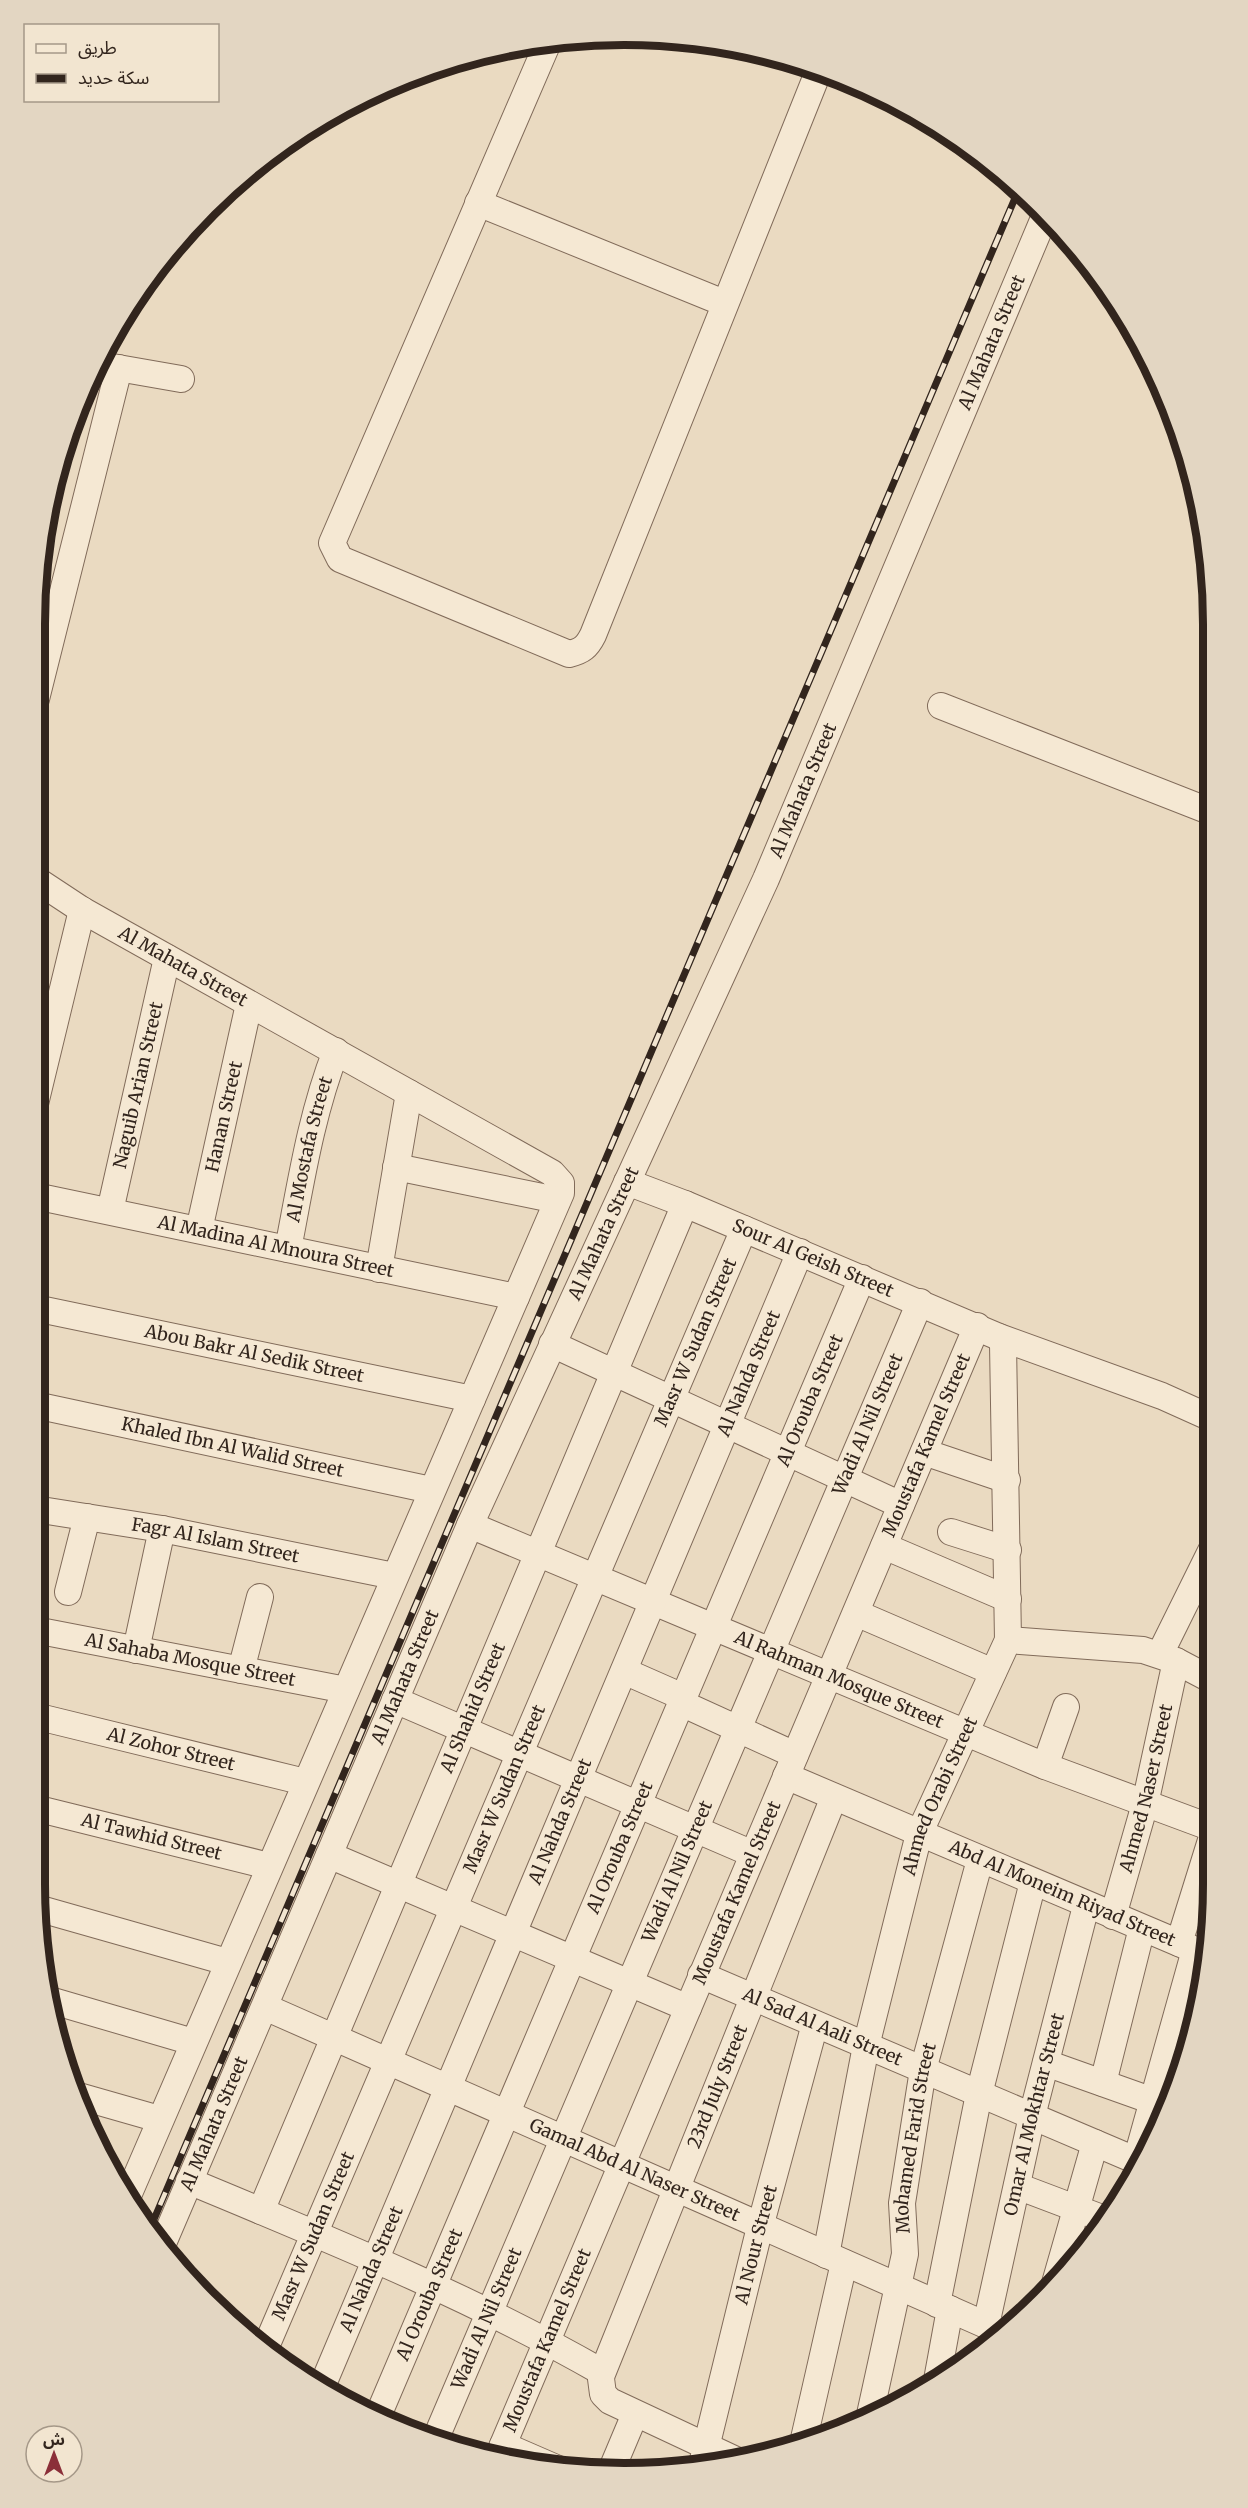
<svg xmlns="http://www.w3.org/2000/svg" width="1248" height="2508" font-family="Merriweather,'Noto Sans Arabic',serif">
	<style>
		.lines { fill: none; stroke-linecap: round; stroke-linejoin: round }
		.minor-casing { stroke: #816b5a; stroke-width: 28 }
		.minor { stroke: #f5e8d3; stroke-width: 26 }
		.rail-casing { stroke: #32251d; stroke-width: 7 }
		.rail { stroke: #f2e5d0; stroke-width: 4.5; stroke-dasharray: 14; stroke-linecap: butt }
		.labels { text-anchor: middle; stroke-width: 4.5; stroke-linejoin: round; paint-order: stroke }
		.street-label { font-size: 18px; fill: #32251d; stroke: #f2e5d0 }
		.rim { fill: none; stroke: #32251d; stroke-width: 8 }
	</style>
	<rect width="100%" height="100%" fill="#eadac1"/>
	<g class="lines">
		<g class="minor-casing">
			<g id="minor">
				<path d="M549 40 332 543 340 559 569 654C582 651 587 647 593 635L819 70"/>
				<path d="M478 203 724 303"/>
				<path d="M95 364 181 379"/>
				<path d="M36 699 119 368"/>
				<path d="M941 706 1209 811"/>
				<path id="s1" d="M35 879 82 910 552 1173 561 1183V1193L127 2198"/>
				<path d="M35 1104 82 910"/>
				<path d="M396 1167 557 1200"/>
				<path id="s2" d="M627 1182 685 1204 999 1337 1162 1396 1211 1418"/>
				<path id="s3" d="M35 1196 516 1297"/>
				<path id="s4" d="M110 1211 167 958"/>
				<path id="s5" d="M199 1230 249 1004"/>
				<path id="s6" d="M288 1249C301 1182 311 1115 336 1051"/>
				<path d="M379 1269 409 1093"/>
				<path id="s7" d="M35 1308 472 1399"/>
				<path d="M552 1344 901 1505"/>
				<path id="s8" d="M35 1405 431 1490"/>
				<path d="M924 1452 1007 1480"/>
				<path id="s9" d="M35 1509 162 1529 394 1576"/>
				<path id="s10" d="M470 1525 1045 1766 1212 1828"/>
				<path d="M951 1532 1008 1550"/>
				<path d="M884 1546 1008 1599"/>
				<path d="M68 1592 87 1517"/>
				<path d="M856 1613 993 1672"/>
				<path id="s11" d="M35 1630 346 1690"/>
				<path d="M1008 1640 1143 1650 1176 1661 1212 1680"/>
				<path d="M136 1650 162 1529"/>
				<path d="M1160 1654 1211 1551"/>
				<path d="M241 1670 260 1597"/>
				<path d="M624 1671 683 1697"/>
				<path d="M395 1700 753 1854"/>
				<path d="M681 1703 795 1755"/>
				<path id="s12" d="M35 1716 305 1782"/>
				<path d="M1045 1766 1066 1707"/>
				<path id="s13" d="M786 1776 1207 1955"/>
				<path id="s14" d="M35 1808 269 1866"/>
				<path d="M329 1855 688 2008"/>
				<path d="M37 1908 227 1962"/>
				<path id="s15" d="M1113 1916 1145 1804 1176 1661"/>
				<path d="M1179 1943 1212 1837"/>
				<path id="s16" d="M701 1975 1142 2163"/>
				<path d="M46 1999 193 2042"/>
				<path id="s17" d="M265 2007 1004 2333"/>
				<path d="M1046 2063 1153 2101"/>
				<path d="M1103 2083 1142 1928"/>
				<path d="M75 2095 159 2119"/>
				<path d="M1136 2161 1195 1950"/>
				<path d="M189 2181C328 2239 469 2296 600 2371L603 2394 610 2401 738 2461"/>
				<path d="M1017 2186 1107 2220"/>
				<path id="s18" d="M261 2211 685 1204"/>
				<path id="s19" d="M161 2248 470 1525 766 879 1044 218"/>
				<path id="s20" d="M826 2255 866 2046 919 1834 1008 1640 1003 1344 999 1337"/>
				<path d="M1055 2283 1095 2143"/>
				<path d="M937 2304 979 2094 1033 1882"/>
				<path id="s21" d="M986 2325 1032 2116 1086 1906"/>
				<path id="s22" d="M265 2349 744 1229"/>
				<path id="s23" d="M602 2374 834 1797"/>
				<path d="M937 2380 950 2309"/>
				<path id="s24" d="M321 2389 800 1252"/>
				<path id="s25" d="M377 2418 862 1278"/>
				<path id="s26" d="M869 2419 905 2254 902 2203 923 2070 980 1860"/>
				<path id="s27" d="M435 2440 920 1302"/>
				<path d="M803 2443 844 2263"/>
				<path d="M503 2445 556 2468"/>
				<path id="s28" d="M497 2459 977 1326"/>
				<path id="s29" d="M701 2468 760 2227 815 2024"/>
				<path d="M611 2471 635 2414"/>
			</g>
		</g>
		<use href="#minor" class="minor"/>
		<g class="rail-casing">
			<path id="rail" d="M149 2231 1018 191"/>
		</g>
		<use href="#rail" class="rail"/>
	</g>
	<g class="labels">
		<g class="street-label">
			<text dy="6" stroke="none"><textPath href="#s19" startOffset="2079">Al Mahata Street</textPath></text>
			<text dy="6" stroke="none"><textPath href="#s19" startOffset="1593">Al Mahata Street</textPath></text>
			<text dy="6" stroke="none"><textPath href="#s1" startOffset="172">Al Mahata Street</textPath></text>
			<text dy="6" stroke="none"><textPath href="#s4" startOffset="129">Naguib Arian Street</textPath></text>
			<text dy="6" stroke="none"><textPath href="#s5" startOffset="116">Hanan Street</textPath></text>
			<text dy="6" stroke="none"><textPath href="#s6" startOffset="102">Al Mostafa Street</textPath></text>
			<text dy="6" stroke="none"><textPath href="#s19" startOffset="1107">Al Mahata Street</textPath></text>
			<text dy="6" stroke="none"><textPath href="#s3" startOffset="246">Al Madina Al Mnoura Street</textPath></text>
			<text dy="6" stroke="none"><textPath href="#s2" startOffset="201">Sour Al Geish Street</textPath></text>
			<text dy="6" stroke="none"><textPath href="#s22" startOffset="1095">Masr W Sudan Street</textPath></text>
			<text dy="6" stroke="none"><textPath href="#s7" startOffset="224">Abou Bakr Al Sedik Street</textPath></text>
			<text dy="6" stroke="none"><textPath href="#s24" startOffset="1102">Al Nahda Street</textPath></text>
			<text dy="6" stroke="none"><textPath href="#s25" startOffset="1106">Al Orouba Street</textPath></text>
			<text dy="6" stroke="none"><textPath href="#s27" startOffset="1104">Wadi Al Nil Street</textPath></text>
			<text dy="6" stroke="none"><textPath href="#s28" startOffset="1101">Moustafa Kamel Street</textPath></text>
			<text dy="6" stroke="none"><textPath href="#s8" startOffset="202">Khaled Ibn Al Walid Street</textPath></text>
			<text dy="6" stroke="none"><textPath href="#s9" startOffset="183">Fagr Al Islam Street</textPath></text>
			<text dy="6" stroke="none"><textPath href="#s11" startOffset="158">Al Sahaba Mosque Street</textPath></text>
			<text dy="6" stroke="none"><textPath href="#s19" startOffset="621">Al Mahata Street</textPath></text>
			<text dy="6" stroke="none"><textPath href="#s10" startOffset="400">Al Rahman Mosque Street</textPath></text>
			<text dy="6" stroke="none"><textPath href="#s18" startOffset="546">Al Shahid Street</textPath></text>
			<text dy="6" stroke="none"><textPath href="#s12" startOffset="140">Al Zohor Street</textPath></text>
			<text dy="6" stroke="none"><textPath href="#s22" startOffset="609">Masr W Sudan Street</textPath></text>
			<text dy="6" stroke="none"><textPath href="#s15" startOffset="132">Ahmed Naser Street</textPath></text>
			<text dy="6" stroke="none"><textPath href="#s20" startOffset="474">Ahmed Orabi Street</textPath></text>
			<text dy="6" stroke="none"><textPath href="#s24" startOffset="616">Al Nahda Street</textPath></text>
			<text dy="6" stroke="none"><textPath href="#s14" startOffset="120">Al Tawhid Street</textPath></text>
			<text dy="6" stroke="none"><textPath href="#s25" startOffset="620">Al Orouba Street</textPath></text>
			<text dy="6" stroke="none"><textPath href="#s27" startOffset="618">Wadi Al Nil Street</textPath></text>
			<text dy="6" stroke="none"><textPath href="#s28" startOffset="615">Moustafa Kamel Street</textPath></text>
			<text dy="6" stroke="none"><textPath href="#s13" startOffset="300">Abd Al Moneim Riyad Street</textPath></text>
			<text dy="6" stroke="none"><textPath href="#s16" startOffset="132">Al Sad Al Aali Street</textPath></text>
			<text dy="6" stroke="none"><textPath href="#s23" startOffset="310">23rd July Street</textPath></text>
			<text dy="6" stroke="none"><textPath href="#s21" startOffset="216">Omar Al Mokhtar Street</textPath></text>
			<text dy="6" stroke="none"><textPath href="#s19" startOffset="135">Al Mahata Street</textPath></text>
			<text dy="6" stroke="none"><textPath href="#s26" startOffset="286">Mohamed Farid Street</textPath></text>
			<text dy="6" stroke="none"><textPath href="#s17" startOffset="404">Gamal Abd Al Naser Street</textPath></text>
			<text dy="6" stroke="none"><textPath href="#s22" startOffset="123">Masr W Sudan Street</textPath></text>
			<text dy="6" stroke="none"><textPath href="#s29" startOffset="230">Al Nour Street</textPath></text>
			<text dy="6" stroke="none"><textPath href="#s24" startOffset="130">Al Nahda Street</textPath></text>
			<text dy="6" stroke="none"><textPath href="#s25" startOffset="134">Al Orouba Street</textPath></text>
			<text dy="6" stroke="none"><textPath href="#s27" startOffset="132">Wadi Al Nil Street</textPath></text>
			<text dy="6" stroke="none"><textPath href="#s28" startOffset="129">Moustafa Kamel Street</textPath></text>
		</g>
	</g>
	<path d="M0 0H1248V2508H0ZM624 45H624A579 579 0 0 1 1203 624V1884A579 579 0 0 1 624 2463H624A579 579 0 0 1 45 1884V624A579 579 0 0 1 624 45Z" fill="#e3d6c2" fill-rule="evenodd"/>
	<path class="rim" d="M624 45H624A579 579 0 0 1 1203 624V1884A579 579 0 0 1 624 2463H624A579 579 0 0 1 45 1884V624A579 579 0 0 1 624 45Z"/>
	<rect x="24" y="24" width="195" height="78" fill="#f2e5d0" stroke="#a59888" stroke-width="1.5"/>
	<rect x="36" y="44" width="30" height="9" fill="#f5e8d3" stroke="#a59888" stroke-width="1.5"/>
	<text x="78" y="54" font-size="18" fill="#32251d">طريق</text>
	<rect x="36" y="74" width="30" height="9" fill="#32251d" stroke="#a59888" stroke-width="1.5"/>
	<text x="78" y="84" font-size="18" fill="#32251d">سكة حديد</text>
	<g transform="translate(54 2454)"><circle r="28" fill="#f2e5d0" stroke="#a59888" stroke-width="1.5"/>
	<path d="M0-4.5L10 22L0 15L-10 22Z" fill="#8b2f39"/>
	<text y="-9" font-size="16" font-weight="bold" text-anchor="middle" fill="#32251d">ش</text>
	</g>
</svg>
